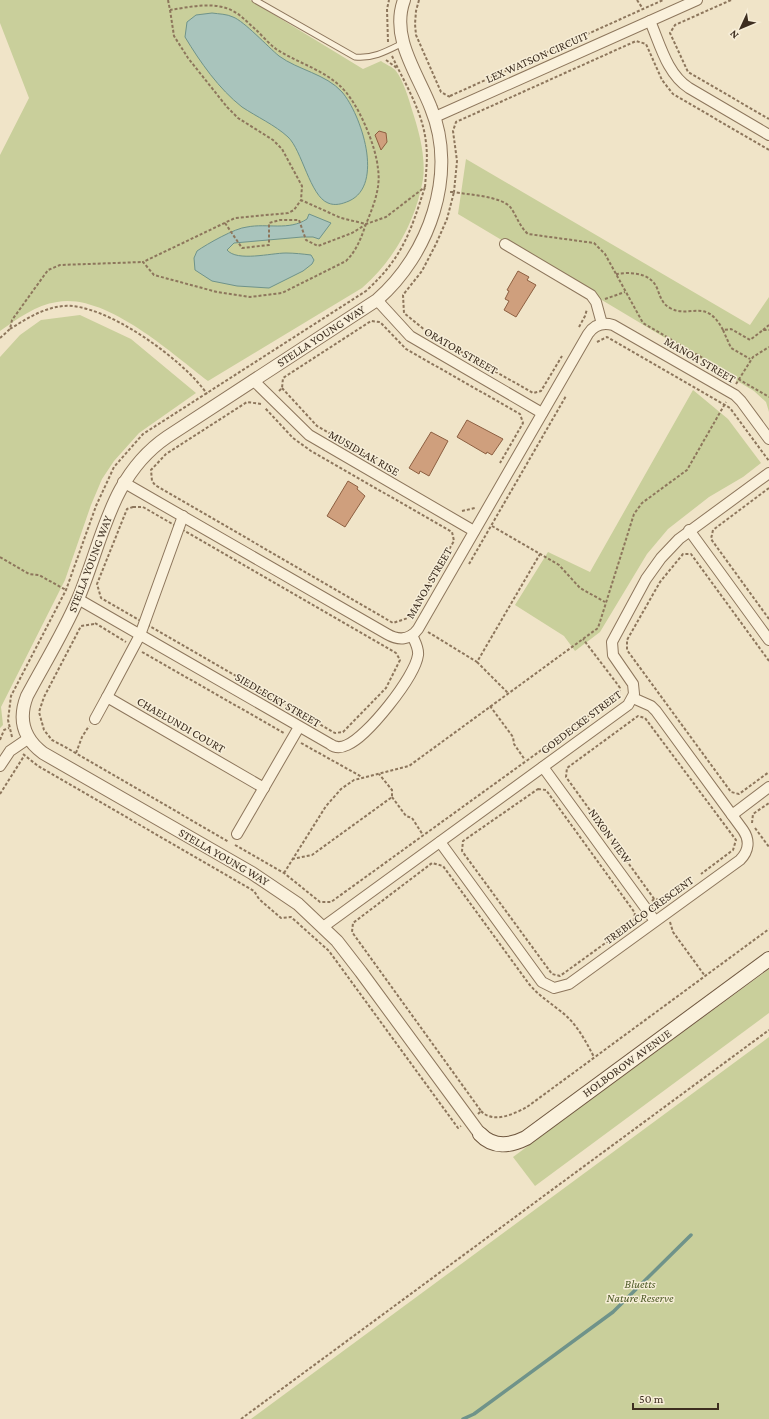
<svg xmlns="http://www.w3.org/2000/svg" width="769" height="1419" font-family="'Crimson Pro',serif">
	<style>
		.green { fill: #c9cf9b }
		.water { fill: #a9c4bc; stroke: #6f938a }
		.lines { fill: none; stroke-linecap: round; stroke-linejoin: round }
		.stream { stroke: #6f938a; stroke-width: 3.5 }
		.building { fill: #cf9f7d; stroke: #8d5f41 }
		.service-casing { stroke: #8d765c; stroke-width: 7 }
		.minor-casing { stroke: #8d765c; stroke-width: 12 }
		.tertiary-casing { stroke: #8d765c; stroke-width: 14 }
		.secondary-casing { stroke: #6f573f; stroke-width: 16 }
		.path { stroke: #8d765c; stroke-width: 2; stroke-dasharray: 3 2; stroke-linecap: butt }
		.service { stroke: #faf1dc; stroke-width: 5 }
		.minor { stroke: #faf1dc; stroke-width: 10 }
		.tertiary { stroke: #faf1dc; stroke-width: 12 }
		.secondary { stroke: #faf1dc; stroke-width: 14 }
		.labels { text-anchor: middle; stroke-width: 3; stroke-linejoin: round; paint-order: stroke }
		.street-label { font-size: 12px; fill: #3d2e20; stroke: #f7eed8 }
		.park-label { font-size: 12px; font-style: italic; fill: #4d5a26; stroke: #f7eed8 }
	</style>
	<rect width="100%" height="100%" fill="#f0e4c8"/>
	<g class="green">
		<path d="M0 0H250L363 69 381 61C385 64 393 67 396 71 403 80 409 99 412 110 419 131 426 157 423 179 416 221 394 260 362 288L208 381C171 353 106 293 57 302 36 305 17 319 0 331V155L29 98 0 23Z"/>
		<path d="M466 159 750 325 769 297V412L766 402 754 391 458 214Z"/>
		<path d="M80 315 131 339 196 393 139 433 114 461 102 479 91 505 65 580 1 707 3 725 0 728V357L20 335 41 320Z"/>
		<path d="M693 390 728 419 761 463 743 477 709 497 668 529 647 554 600 632 575 651 564 636 515 605 548 552 590 572Z"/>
		<path d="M769 969V1013L535 1186 513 1157Z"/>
		<path d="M769 1037V1419H251Z"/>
	</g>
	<g class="water">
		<path d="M212 13C219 14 227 14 233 17 244 21 268 47 279 56 298 70 326 74 342 92 361 114 385 185 349 201 342 204 335 206 328 203 310 196 302 150 288 137 275 125 257 117 242 107 219 89 200 62 185 37L187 22 196 15Z"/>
		<path d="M309 214 331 223 319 239 313 237H302L234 243 227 250C237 262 271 253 286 253 294 253 303 254 311 255L314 260 312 264 303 271 269 288 237 286 212 281 195 270 194 258 197 251C207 244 235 228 247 227 267 223 289 231 307 219Z"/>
	</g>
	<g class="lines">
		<path class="stream" d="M463 1419 474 1414 613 1312 691 1235"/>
	</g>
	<g class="building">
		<path d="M379 131 386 133 387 142 381 150 375 135Z"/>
		<path d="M518 271 529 277 527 280 536 285 516 317 504 310 509 301 505 299 509 291 507 290Z"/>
		<path d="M467 420 503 439 492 455 487 452 486 454 457 437Z"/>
		<path d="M431 432 448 441 429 476 420 471 419 474 409 468Z"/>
		<path d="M348 481 358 487 357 489 365 496 345 527 327 516Z"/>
	</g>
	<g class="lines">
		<g class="service-casing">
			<path id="service" d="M255 0 355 57C373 59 387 51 403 43"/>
		</g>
		<g class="minor-casing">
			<g id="minor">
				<path d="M650 21C660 44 667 74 689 88L769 135"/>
				<path d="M435 117 697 0"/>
				<path d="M505 244 591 295 596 302 602 324"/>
				<path d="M377 300 410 336 542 413"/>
				<path d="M253 380 309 435 474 531"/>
				<path d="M123 482 387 634C399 641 410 640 418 629L588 334C594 325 602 322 613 325L735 395 741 401 769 439"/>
				<path d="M689 530 769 640"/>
				<path d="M78 599 330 744C335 748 341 748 347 745 367 737 415 677 418 655 419 648 415 642 412 635"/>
				<path d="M107 697 140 635 183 516"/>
				<path d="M95 719 107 697 264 788"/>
				<path d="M0 766 10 751 29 738"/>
				<path d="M543 767 655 921"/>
				<path d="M732 815 769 787"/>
				<path d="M237 834 299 727"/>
				<path d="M440 842 542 982 554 988 569 984 740 860C749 851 750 840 743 830L656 711 651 706 633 698"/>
				<path d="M323 927 628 705 634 694 633 684 613 655 612 642 646 579 661 558 679 539 769 473"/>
			</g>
		</g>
		<g class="tertiary-casing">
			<path id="tertiary" d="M404 0C390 38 418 74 431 108 458 174 429 255 377 300L167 437C110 476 103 540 78 599 64 632 44 664 27 696 18 719 23 738 43 753L252 873 298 904 337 941 361 972 480 1134"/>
		</g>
		<g class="secondary-casing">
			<path id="secondary" d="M480 1134C493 1148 510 1146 526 1138L769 959"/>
		</g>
		<g class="path">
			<path d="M168 0 170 10C189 7 215 1 233 11 241 15 247 22 254 28 261 34 268 43 276 49 296 62 321 69 339 85 357 100 376 145 378 169 381 188 373 207 366 224L386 217 425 187"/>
			<path d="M419 0 416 11 415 24 416 35 441 92 450 97"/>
			<path d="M637 0 643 9"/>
			<path d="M731 0 675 25 670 33 688 72 769 119"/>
			<path d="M170 10 174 36 188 58 227 107 238 118 273 140 282 149 302 186 301 200 341 218 366 224C361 238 357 250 346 261L282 293 250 297 217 292 154 275 143 262 235 218 288 213 294 210 301 200"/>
			<path d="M388 42 387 9 389 0"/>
			<path d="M392 56C405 84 423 112 426 143 428 157 426 172 425 187"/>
			<path d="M386 60 397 68"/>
			<path d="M450 96 663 0"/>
			<path d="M769 150 673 94 662 80 646 44 636 41 456 122 453 131 457 161 454 192C469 195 502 196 511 208 517 217 520 227 528 234L594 243 605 254 643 323 769 397"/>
			<path d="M225 223 242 248 269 245V223L280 220H299L306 240 318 246 352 233 365 225"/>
			<path d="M616 274C630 272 650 272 657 288 660 296 662 304 670 308 689 319 706 297 723 330L731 329 750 340 763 330H769"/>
			<path d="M605 299 625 292"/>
			<path d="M579 327 585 316 587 309"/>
			<path d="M10 329C26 319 43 308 63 306 105 302 185 361 207 394"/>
			<path d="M723 330 731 348 750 359"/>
			<path d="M763 330 769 325"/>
			<path d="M431 335 404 313 403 295 422 271 436 244 447 219 454 192H449"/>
			<path d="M0 338 10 329 12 320 48 270 60 265 143 262"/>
			<path d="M597 342 607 337 730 408 769 461"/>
			<path d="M456 349 533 393 541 391 562 356"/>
			<path d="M736 384 753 357 769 347"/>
			<path d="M282 388 317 426 365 454"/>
			<path d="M279 391 282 388 283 378 371 321 380 322 406 349 520 414 523 423 500 463"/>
			<path d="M261 404 247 402 166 454 151 470 152 481 155 485 393 623 408 618 454 541 452 532 311 451 293 438 265 408"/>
			<path d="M769 488 713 530 711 539 769 619"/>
			<path d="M133 507H143L396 653 400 660 386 688 343 732 335 733 101 598 97 584 127 509Z"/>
			<path d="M462 511 475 508"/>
			<path d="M492 526 559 565 580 588 605 602"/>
			<path d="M0 557 29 574 39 575 66 590"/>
			<path d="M469 564 566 396"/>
			<path d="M95 623 126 642"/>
			<path d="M94 624 81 626 44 697 39 712 44 730 52 740 67 748 229 842"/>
			<path d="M428 632 477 662 540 554"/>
			<path d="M142 652 284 733"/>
			<path d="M769 661 691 554H683L660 582 627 640V650L731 792 739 794 769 772"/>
			<path d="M477 662 508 693"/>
			<path d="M490 706 513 737 514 744 525 760"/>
			<path d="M12 737 8 720 11 696 66 590 96 506 114 467 143 434 366 291C403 257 410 233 425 187"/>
			<path d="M0 740 4 730 9 728"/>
			<path d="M301 743 362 777"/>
			<path d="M76 753 82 737 89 726"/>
			<path d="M23 754 38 766 254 891 259 899 281 918 291 917 329 951 458 1128 461 1126"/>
			<path d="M538 789 546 790 635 913 633 923 560 976 552 974 462 851 463 841Z"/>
			<path d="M0 794 24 756"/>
			<path d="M392 797 406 816 412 818 423 835"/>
			<path d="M752 823 753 814 769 803"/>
			<path d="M755 828 769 847"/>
			<path d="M235 845 284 873 320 902H331L619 694 620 688 618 685 583 639"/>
			<path d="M292 859 312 855 392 797V790L379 774"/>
			<path d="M284 873 326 806 341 789 354 780 409 766 598 628 634 514 642 503 687 470 726 402"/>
			<path d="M652 901 654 899 665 900"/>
			<path d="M660 907 566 777 567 768 638 716 645 718 736 840 733 850 701 874"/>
			<path d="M670 922 673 932 705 976"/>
			<path d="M481 1111C493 1124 514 1114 527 1107L769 929"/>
			<path d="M478 1114 481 1111 352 932 353 923 432 863 443 866 529 984C538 995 548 1001 559 1010 576 1022 585 1040 594 1057"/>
			<path d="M241 1419 769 1030"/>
		</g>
		<use href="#service" class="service"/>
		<use href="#minor" class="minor"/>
		<use href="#tertiary" class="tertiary"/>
		<use href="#secondary" class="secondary"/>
	</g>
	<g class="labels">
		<g class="street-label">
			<text transform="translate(537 57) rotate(-24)" y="4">LEX WATSON CIRCUIT</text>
			<text transform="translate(321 336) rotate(-33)" y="4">STELLA YOUNG WAY</text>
			<text transform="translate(461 351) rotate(30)" y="4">ORATOR STREET</text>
			<text transform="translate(700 360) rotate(30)" y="4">MANOA STREET</text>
			<text transform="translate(364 453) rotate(30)" y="4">MUSIDLAK RISE</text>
			<text transform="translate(90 564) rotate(-69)" y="4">STELLA YOUNG WAY</text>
			<text transform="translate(429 583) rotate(-60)" y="4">MANOA STREET</text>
			<text transform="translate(278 700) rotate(30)" y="4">SIEDLECKY STREET</text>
			<text transform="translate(581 722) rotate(-37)" y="4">GOEDECKE STREET</text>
			<text transform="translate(181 725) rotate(30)" y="4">CHAELUNDI COURT</text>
			<text transform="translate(610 836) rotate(54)" y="4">NIXON VIEW</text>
			<text transform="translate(224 857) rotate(30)" y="4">STELLA YOUNG WAY</text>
			<text transform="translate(649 910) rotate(-36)" y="4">TREBILCO CRESCENT</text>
			<text transform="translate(627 1063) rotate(-36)" y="4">HOLBOROW AVENUE</text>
		</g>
		<g class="park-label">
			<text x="640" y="1288">Bluetts<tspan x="640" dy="14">Nature Reserve</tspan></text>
		</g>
	</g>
	<g transform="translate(741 28) rotate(226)" stroke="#f7eed8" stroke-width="3" paint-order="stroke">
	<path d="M0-3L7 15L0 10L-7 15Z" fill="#3d2e20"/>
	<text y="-6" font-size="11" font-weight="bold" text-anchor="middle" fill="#3d2e20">N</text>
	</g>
	<path d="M633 1403v6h85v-6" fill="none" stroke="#3d2e20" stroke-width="2"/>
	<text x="639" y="1403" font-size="12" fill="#3d2e20" stroke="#f7eed8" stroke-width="3" paint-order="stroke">50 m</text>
</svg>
